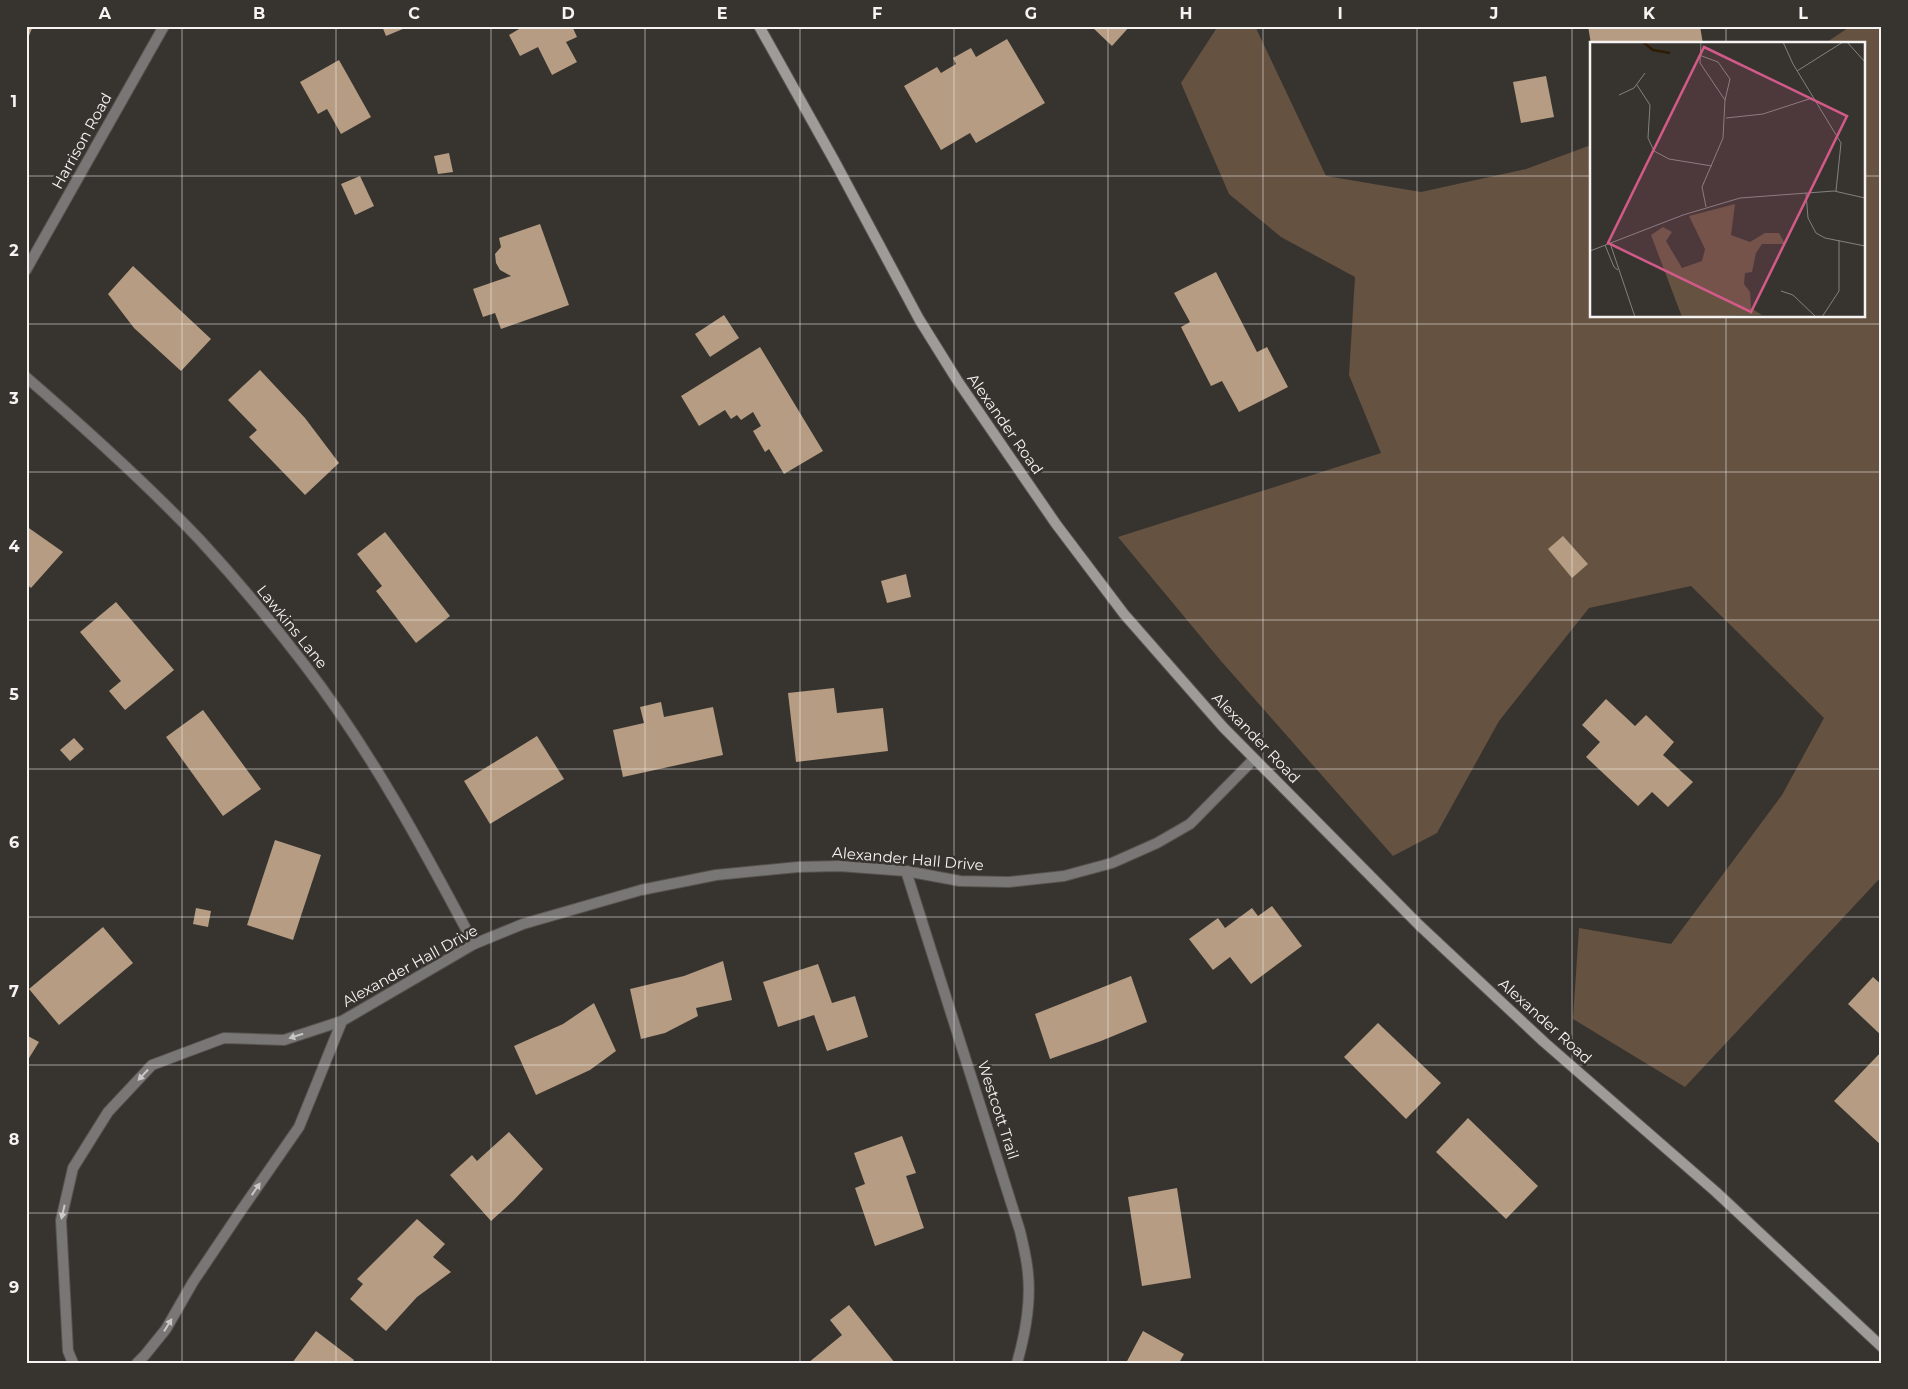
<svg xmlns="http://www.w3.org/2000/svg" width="1908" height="1389" font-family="Montserrat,sans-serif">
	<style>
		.green { fill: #655240 }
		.building { fill: #b59c82 }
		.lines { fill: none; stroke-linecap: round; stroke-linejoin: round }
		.street-casing { stroke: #56534f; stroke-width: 12 }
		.secondary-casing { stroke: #56534f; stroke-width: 12 }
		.street { stroke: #787775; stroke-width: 10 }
		.secondary { stroke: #9e9c99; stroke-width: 10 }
		.oneway { fill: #cac8c6 }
		.grid { fill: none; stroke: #f6f4f2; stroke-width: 1; stroke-opacity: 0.55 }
		.labels { text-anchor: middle; stroke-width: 5; stroke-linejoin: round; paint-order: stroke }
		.street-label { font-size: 15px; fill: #f6f4f2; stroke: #373430 }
		.inset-river { fill: none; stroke: #2f1c05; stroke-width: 2.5 }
		.inset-road { fill: none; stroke: #83817e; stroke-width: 1 }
		.view { fill: #d25a88; fill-opacity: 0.15; stroke: #d25a88; stroke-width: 2.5 }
		.inset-edge { fill: none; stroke: #f6f4f2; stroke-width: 2.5 }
		.neatline { fill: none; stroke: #f6f4f2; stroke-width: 2 }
		.grid-label { font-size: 16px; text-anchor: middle; font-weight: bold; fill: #f6f4f2 }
	</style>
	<rect width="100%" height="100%" fill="#373430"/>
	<path class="green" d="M1218 26H1255L1326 176 1421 192 1526 169 1591 145 1592 316H1864V44H1824L1851 26H1882V876L1685 1087 1573 1019 1579 928 1671 944 1782 795 1824 718 1691 586 1589 608 1499 721 1437 833 1393 856 1221 661 1118 537 1381 453 1349 375 1355 277 1281 237 1229 194 1181 83Z"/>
	<g class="building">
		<path d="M26 26H33L26 43Z"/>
		<path d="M382 26H410L386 36Z"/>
		<path d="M524 26H572L577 37 566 42 577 62 552 75 538 47 520 56 509 35Z"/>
		<path d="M1091 26H1130L1112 46Z"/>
		<path d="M1588 26H1700L1703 44H1591Z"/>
		<path d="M1007 39 1045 103 976 143 970 133 941 150 904 86 937 67 941 73 956 64 953 58 971 48 976 57Z"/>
		<path d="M339 60 371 117 341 134 327 109 318 114 300 82Z"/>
		<path d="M1546 76 1554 117 1521 123 1513 82Z"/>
		<path d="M449 153 453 172 438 174 434 156Z"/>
		<path d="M360 176 374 206 355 215 341 184Z"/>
		<path d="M540 224 569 305 501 329 495 313 483 317 473 289 511 276 500 270 496 263 495 254 501 247 499 238Z"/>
		<path d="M133 266 211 339 181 371 134 328 108 294Z"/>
		<path d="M1216 272 1257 352 1267 347 1288 387 1239 412 1222 381 1211 386 1181 327 1190 322 1174 293Z"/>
		<path d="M724 315 739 338 710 357 695 334Z"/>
		<path d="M760 347 823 451 784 474 769 449 765 452 753 431 761 426 753 412 741 420 737 415 731 419 725 410 699 426 681 396Z"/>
		<path d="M260 370 305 418 339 463 305 495 249 437 257 430 228 400Z"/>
		<path d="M26 526 63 552 31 588 26 584Z"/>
		<path d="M385 532 450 616 416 643 376 591 382 586 357 554Z"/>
		<path d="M1563 536 1588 564 1572 578 1548 549Z"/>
		<path d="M906 574 911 597 887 603 881 581Z"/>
		<path d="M116 602 174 670 125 710 109 691 121 681 80 632Z"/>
		<path d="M834 688 837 713 883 708 888 751 796 762 788 693Z"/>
		<path d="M1606 699 1635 726 1646 715 1674 742 1663 755 1693 782 1668 807 1652 792 1638 806 1586 757 1600 742 1582 725Z"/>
		<path d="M661 702 664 717 713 707 723 755 623 777 613 730 644 723 640 707Z"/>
		<path d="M203 710 261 789 223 816 166 737Z"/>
		<path d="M537 736 564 779 490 824 464 781Z"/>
		<path d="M74 738 84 749 70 761 60 750Z"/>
		<path d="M275 840 321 855 293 940 247 925Z"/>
		<path d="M1272 906 1302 946 1251 984 1230 957 1213 970 1189 939 1218 918 1225 928 1252 908 1258 916Z"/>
		<path d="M196 908 211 911 208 927 193 924Z"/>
		<path d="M103 927 133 963 59 1025 29 989Z"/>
		<path d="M723 961 732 1000 696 1008 698 1016 665 1033 641 1039 630 989 684 976Z"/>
		<path d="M818 964 832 1003 855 996 868 1037 827 1051 814 1015 778 1027 763 982Z"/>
		<path d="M1131 976 1147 1022 1101 1041 1050 1059 1035 1014Z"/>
		<path d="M1873 977 1882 985V1036L1848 1004Z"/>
		<path d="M594 1003 616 1051 590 1070 536 1095 514 1046 563 1024Z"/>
		<path d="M1378 1023 1441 1083 1406 1119 1344 1057Z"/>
		<path d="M26 1035 39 1042 26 1063Z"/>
		<path d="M1882 1051V1146L1834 1101Z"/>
		<path d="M1468 1118 1538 1186 1506 1219 1436 1152Z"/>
		<path d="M509 1132 543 1169 513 1201 491 1221 450 1175 472 1155 477 1161Z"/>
		<path d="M902 1136 916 1173 906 1176 924 1228 875 1246 855 1188 865 1184 854 1153Z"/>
		<path d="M1177 1188 1191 1278 1142 1286 1128 1197Z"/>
		<path d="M417 1219 445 1244 433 1257 451 1272 417 1297 386 1331 350 1299 363 1284 357 1279Z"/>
		<path d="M849 1305 895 1363H808L842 1335 830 1320Z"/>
		<path d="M316 1331 354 1360 352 1363H292Z"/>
		<path d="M1143 1331 1184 1354 1179 1363H1126Z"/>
	</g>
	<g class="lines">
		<g class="street-casing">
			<g id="street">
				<path d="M26 270 164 26"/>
				<path d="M26 377C86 429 145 482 200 540 236 579 271 621 304 664 371 751 423 848 474 944"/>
				<path d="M906 871 1020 1231C1023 1245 1027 1259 1028 1274 1031 1303 1025 1335 1017 1363"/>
				<path d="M73 1363 68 1351 61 1220 73 1168 108 1112 152 1065 224 1038 284 1040 342 1021 474 944 523 924 641 890 716 875 798 867 839 866 906 871 960 881 1009 882 1064 876 1112 863 1157 843 1190 824 1254 759"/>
				<path d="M137 1363 145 1355 166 1329 193 1282 240 1212 299 1127 342 1021"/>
			</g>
		</g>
		<g class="secondary-casing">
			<path id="secondary" d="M759 26 835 162 919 319 957 380 1056 524 1124 614 1223 727 1419 925 1544 1042 1716 1192 1882 1347"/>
		</g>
		<use href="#street" class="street"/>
		<use href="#secondary" class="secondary"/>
	</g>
	<defs><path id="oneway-solid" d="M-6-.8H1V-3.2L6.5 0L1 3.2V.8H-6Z" transform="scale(1.25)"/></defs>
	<g class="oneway">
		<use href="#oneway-solid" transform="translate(296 1036) rotate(162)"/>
		<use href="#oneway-solid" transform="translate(143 1075) rotate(133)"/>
		<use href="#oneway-solid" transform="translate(256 1189) rotate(-55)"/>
		<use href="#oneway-solid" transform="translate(63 1212) rotate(103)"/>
		<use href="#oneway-solid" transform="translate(168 1325) rotate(-58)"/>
	</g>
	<path class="grid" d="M182 26V1363M336 26V1363M491 26V1363M645 26V1363M800 26V1363M954 26V1363M1108 26V1363M1263 26V1363M1417 26V1363M1572 26V1363M1726 26V44M26 176H1592M1864 176H1882M1726 316V1363M26 324H1882M26 472H1882M26 620H1882M26 769H1882M26 917H1882M26 1065H1882M26 1213H1882"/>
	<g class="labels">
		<g class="street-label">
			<text transform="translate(82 141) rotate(-61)" y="5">Harrison Road</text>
			<text transform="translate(1005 424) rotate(55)" y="5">Alexander Road</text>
			<text transform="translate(292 627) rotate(51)" y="5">Lawkins Lane</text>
			<text transform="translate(1256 738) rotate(46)" y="5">Alexander Road</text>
			<text transform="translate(908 859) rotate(5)" y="5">Alexander Hall Drive</text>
			<text transform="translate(410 966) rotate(-29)" y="5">Alexander Hall Drive</text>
			<text transform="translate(1545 1021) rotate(42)" y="5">Alexander Road</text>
			<text transform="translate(998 1110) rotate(72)" y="5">Westcott Trail</text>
		</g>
	</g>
	<g transform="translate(1590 42)">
		<rect width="275" height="275" fill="#373430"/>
		<path d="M145 162 141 193 160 200 175 191H189L195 202H172L166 211 162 230 155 231 154 242 160 250 161 266 172 273 92 275 61 193 73 185 82 190 76 199 92 226 112 219 115 207 99 174Z" fill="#655240"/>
		<path class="inset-river" d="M53 0 63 8 80 11"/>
		<path class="inset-road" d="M111 0 110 21 135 58M193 0 203 22 251 101 246 149M257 0 275 20M109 13 128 20 140 37 135 58 133 96 112 145 116 165M207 29 253 0M47 43 60 63 58 96 64 109 79 117 122 124M29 53 44 46 55 31M136 76 173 72 222 56M216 151 218 176 226 191 235 196 275 204M20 201 45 275M15 203 24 225 28 228M0 209 93 173 150 156 244 149 275 156M191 249 203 253 226 275M232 275 249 249V198"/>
		<path class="view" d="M114 5 257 74 161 270 18 201Z"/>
		<rect width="275" height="275" class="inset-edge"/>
	</g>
	<rect width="1908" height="1389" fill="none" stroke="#373430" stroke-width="55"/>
	<rect x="28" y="28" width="1852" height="1334" class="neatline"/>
	<g class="grid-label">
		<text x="105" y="19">A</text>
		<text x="259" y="19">B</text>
		<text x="414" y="19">C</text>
		<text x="568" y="19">D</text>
		<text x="722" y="19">E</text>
		<text x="877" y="19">F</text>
		<text x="1031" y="19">G</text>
		<text x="1186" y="19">H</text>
		<text x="1340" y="19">I</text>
		<text x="1494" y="19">J</text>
		<text x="1649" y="19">K</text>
		<text x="1803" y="19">L</text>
		<text x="14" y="107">1</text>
		<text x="14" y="256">2</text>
		<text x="14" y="404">3</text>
		<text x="14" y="552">4</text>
		<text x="14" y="700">5</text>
		<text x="14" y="848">6</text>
		<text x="14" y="997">7</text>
		<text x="14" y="1145">8</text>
		<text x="14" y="1293">9</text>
	</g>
</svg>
